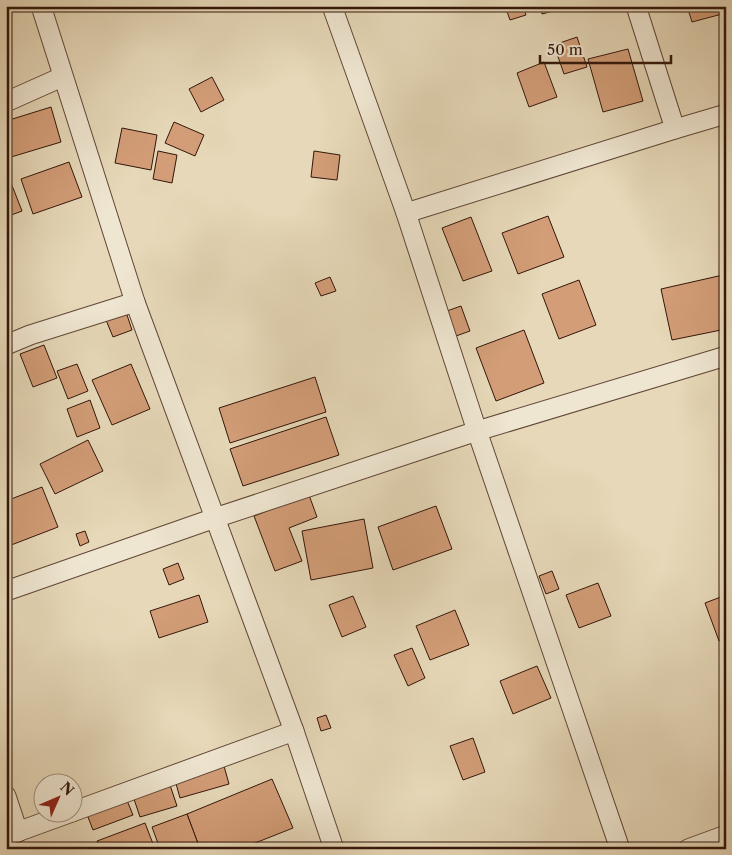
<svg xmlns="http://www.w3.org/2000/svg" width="732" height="855" font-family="'Libre Caslon Text',serif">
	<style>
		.building { fill: #d29d77; stroke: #33160a }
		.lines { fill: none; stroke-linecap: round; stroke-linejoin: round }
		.street-casing { stroke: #604636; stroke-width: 21 }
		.street { stroke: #efe6d1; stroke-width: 19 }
	</style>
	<rect width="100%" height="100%" fill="#e6d8b8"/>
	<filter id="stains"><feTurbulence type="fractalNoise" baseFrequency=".004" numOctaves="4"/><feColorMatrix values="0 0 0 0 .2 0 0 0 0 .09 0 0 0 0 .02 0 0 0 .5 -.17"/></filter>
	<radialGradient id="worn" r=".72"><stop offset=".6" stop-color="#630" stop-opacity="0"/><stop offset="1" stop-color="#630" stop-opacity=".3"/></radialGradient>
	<g class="building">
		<path d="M505 6H523L526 15 510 20Z"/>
		<path d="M540 6H572L542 14Z"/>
		<path d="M687 6H724L726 13 692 22Z"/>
		<path d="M577 37 587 67 564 74 554 45Z"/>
		<path d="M628 49 643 101 603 112 588 59Z"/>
		<path d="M544 62 557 97 529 107 517 73Z"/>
		<path d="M212 77 224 100 201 112 189 89Z"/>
		<path d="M51 107 61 142 11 157 6 143V121Z"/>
		<path d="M174 122 204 135 195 156 165 143Z"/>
		<path d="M122 128 157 135 151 170 115 163Z"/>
		<path d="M158 151 177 155 172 183 153 179Z"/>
		<path d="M314 151 340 155 337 180 311 177Z"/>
		<path d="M69 162 82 197 33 214 21 179Z"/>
		<path d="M6 170 22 211 6 217Z"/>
		<path d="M548 216 564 257 518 274 502 233Z"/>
		<path d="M471 217 492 271 463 281 442 228Z"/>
		<path d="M723 275 726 288V329L672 340 661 289Z"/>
		<path d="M330 277 336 291 321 296 315 283Z"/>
		<path d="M579 280 596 325 559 339 542 294Z"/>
		<path d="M461 306 470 331 456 336 447 311Z"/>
		<path d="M126 312 132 330 113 337 106 320Z"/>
		<path d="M524 330 544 383 496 401 476 348Z"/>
		<path d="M44 345 57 378 33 387 20 354Z"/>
		<path d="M77 364 88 391 68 399 57 371Z"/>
		<path d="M131 364 150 409 112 425 92 380Z"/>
		<path d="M315 377 326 412 230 443 219 408Z"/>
		<path d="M90 400 100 428 77 437 67 409Z"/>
		<path d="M326 417 339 455 243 486 230 449Z"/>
		<path d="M88 440 103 471 55 494 40 464Z"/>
		<path d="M42 487 58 527 6 547V501Z"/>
		<path d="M309 495 317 517 289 528 302 561 275 571 254 516Z"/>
		<path d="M436 506 452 549 393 570 378 527Z"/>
		<path d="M364 519 373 568 311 580 302 531Z"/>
		<path d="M85 531 89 542 80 546 76 534Z"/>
		<path d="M178 563 184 579 169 585 163 569Z"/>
		<path d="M552 571 559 589 546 594 539 576Z"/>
		<path d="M598 583 611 616 579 628 566 595Z"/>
		<path d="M199 595 208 622 159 638 150 611Z"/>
		<path d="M726 595V638L719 641 705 603Z"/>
		<path d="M353 596 366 627 342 637 329 605Z"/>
		<path d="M455 610 469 645 430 660 416 626Z"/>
		<path d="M412 648 425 678 408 686 394 655Z"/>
		<path d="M537 666 551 698 513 714 500 681Z"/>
		<path d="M326 715 331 728 321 731 317 718Z"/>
		<path d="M473 738 485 772 463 780 450 746Z"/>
		<path d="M224 766 229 784 180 798 175 780Z"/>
		<path d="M272 779 293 828 240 849H200L187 814Z"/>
		<path d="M170 785 177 806 140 817 133 796Z"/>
		<path d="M126 798 133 815 93 830 86 812Z"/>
		<path d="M187 814 200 849H160L152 827Z"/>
		<path d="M145 823 155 849H100L97 841Z"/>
	</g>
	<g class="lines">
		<g class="street-casing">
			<g id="street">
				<path d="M41 6 135 302 294 731 334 849"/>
				<path d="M332 6 406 213 675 129"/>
				<path d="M636 6 675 129 726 114"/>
				<path d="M6 102 62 77"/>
				<path d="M406 213 477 431 620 849"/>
				<path d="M6 345 30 335 135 302"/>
				<path d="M6 591 215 518 477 431 726 356"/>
				<path d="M6 796 18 832"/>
				<path d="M72 812 294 731"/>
				<path d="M6 836 72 812"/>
				<path d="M688 849 726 835"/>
			</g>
		</g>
		<use href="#street" class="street"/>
	</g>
	<rect width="732" height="855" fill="none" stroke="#e6d8b8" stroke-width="25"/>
	<rect x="8" y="8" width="717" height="840" fill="none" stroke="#33160a" stroke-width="2.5"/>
	<rect x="12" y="12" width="707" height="830" fill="none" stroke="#33160a"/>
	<g transform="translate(58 798) rotate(45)"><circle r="24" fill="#efe6d1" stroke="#a49381"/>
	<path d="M0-4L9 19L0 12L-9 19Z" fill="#8f2418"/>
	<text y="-8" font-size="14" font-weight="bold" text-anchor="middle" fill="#33160a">N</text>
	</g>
	<path d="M540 55v8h131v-8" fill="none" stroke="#33160a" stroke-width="2.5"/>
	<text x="547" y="55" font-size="15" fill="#33160a" stroke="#efe6d1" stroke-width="4" paint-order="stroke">50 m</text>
	<rect width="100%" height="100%" filter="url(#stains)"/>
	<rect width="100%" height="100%" fill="url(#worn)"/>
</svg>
